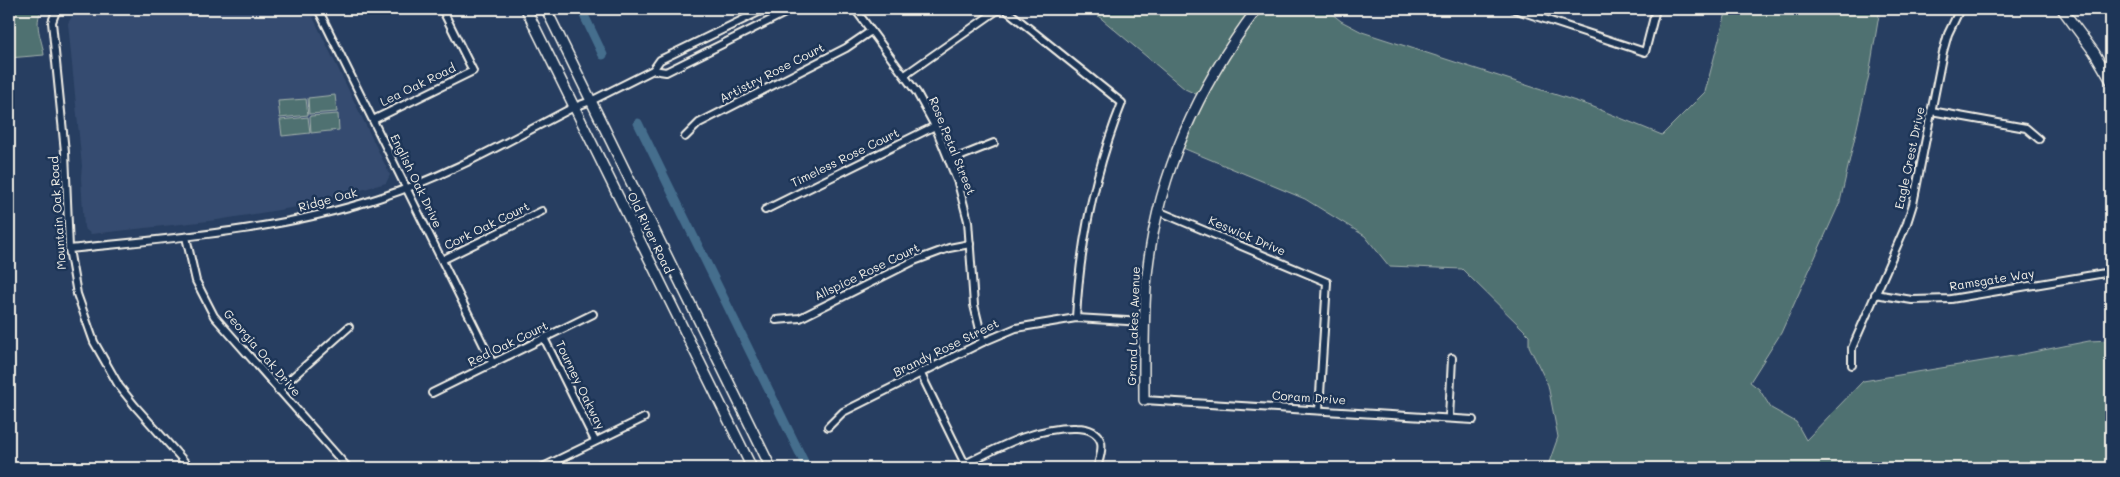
<svg xmlns="http://www.w3.org/2000/svg" width="2120" height="477" font-family="Mali,sans-serif">
	<style>
		.built { fill: #364c6f }
		.green { fill: #507171; stroke: #a2b1ac }
		.lines { fill: none; stroke-linecap: round; stroke-linejoin: round }
		.canal { stroke: #456e8d; stroke-width: 9 }
		.street-casing { stroke: #f4f1e8; stroke-width: 10 }
		.secondary-casing { stroke: #f4f1e8; stroke-width: 12 }
		.street { stroke: #1d3557; stroke-width: 6 }
		.secondary { stroke: #1d3557; stroke-width: 9 }
		.labels { text-anchor: middle; stroke-width: 5; stroke-linejoin: round; paint-order: stroke }
		.street-label { font-size: 12px; fill: #f4f1e8; stroke: #1d3557 }
	</style>
	<rect width="100%" height="100%" fill="#273e61"/>
	<filter id="ink" filterUnits="userSpaceOnUse"><feTurbulence type="fractalNoise" baseFrequency=".02" numOctaves="2"/><feDisplacementMap in="SourceGraphic" scale="10" xChannelSelector="R" yChannelSelector="G"/><feConvolveMatrix kernelMatrix="1 2 1 2 8 2 1 2 1" color-interpolation-filters="sRGB"/></filter>
	<g filter="url(#ink)">
		<path class="built" d="M136 9H309L390 175 386 183 303 206 217 220 91 234 84 228 81 177 82 166 68 23 73 15Z"/>
		<g class="green">
			<path d="M9 9H42C33 25 42 38 44 55L9 58Z"/>
			<path d="M1090 9H1326L1341 21 1362 32 1591 106 1662 135 1705 92 1727 9H1880L1869 75 1840 202 1781 333 1750 382 1759 389 1771 408 1796 422 1806 440 1863 381 2013 356 2089 341 2111 340V468H1547L1558 437 1548 385 1529 346V335L1462 269 1389 266 1365 236 1305 199 1178 146 1200 96 1185 89Z"/>
			<path d="M335 95 337 112 309 114 308 98Z"/>
			<path d="M306 99 308 115 280 118 278 101Z"/>
			<path d="M338 114 339 130 311 133 310 116Z"/>
			<path d="M308 117 310 133 282 136 280 120Z"/>
		</g>
		<g class="lines">
			<g class="canal">
				<path d="M581 9 603 55"/>
				<path d="M638 123 807 468"/>
			</g>
			<g class="street-casing">
				<g id="street">
					<path d="M59 9 56 11 52 22 65 152 69 249 77 294 94 342 119 386 135 406 190 468"/>
					<path d="M318 9 493 364"/>
					<path d="M855 9 917 93 935 126 958 183 968 221 974 305 983 342"/>
					<path d="M1005 9 1122 103C1094 173 1080 243 1076 318"/>
					<path d="M1514 9 1645 52 1656 9"/>
					<path d="M653 70 666 72 793 9"/>
					<path d="M905 75 999 9"/>
					<path d="M1931 111 2026 128 2039 139"/>
					<path d="M373 120 473 71 442 9"/>
					<path d="M685 137 699 123 846 48 871 31"/>
					<path d="M949 161 994 143"/>
					<path d="M765 210 935 126"/>
					<path d="M1158 211 1327 282 1319 410"/>
					<path d="M186 237 196 281 214 316 348 468"/>
					<path d="M69 249C173 238 278 231 379 198 448 176 510 140 574 107L591 101 653 70 660 60 765 9"/>
					<path d="M442 260 542 211"/>
					<path d="M1875 294 1912 300 1951 299 2111 272"/>
					<path d="M776 320 800 318 914 261 949 248 970 244"/>
					<path d="M544 338 595 441"/>
					<path d="M1852 365V348L1907 223 1913 204 1943 52 1948 34 1960 9"/>
					<path d="M920 372 965 464"/>
					<path d="M278 390 349 327"/>
					<path d="M432 393 593 314"/>
					<path d="M1144 400 1473 420"/>
					<path d="M1449 418 1452 358"/>
					<path d="M828 427 843 412 983 342 1016 328 1076 318 1144 322"/>
					<path d="M541 468 644 418"/>
					<path d="M957 468C996 449 1032 427 1076 428 1086 428 1097 430 1101 442 1103 450 1099 460 1097 468"/>
				</g>
			</g>
			<g class="secondary-casing">
				<g id="secondary">
					<path d="M526 9 752 468"/>
					<path d="M546 9 771 468"/>
					<path d="M2062 9 2094 52 2111 81"/>
					<path d="M1144 400C1144 358 1143 316 1147 275 1157 176 1198 87 1257 9"/>
				</g>
			</g>
			<use href="#street" class="street"/>
			<use href="#secondary" class="secondary"/>
		</g>
	</g>
	<g class="labels">
		<g class="street-label">
			<text transform="translate(772 73) rotate(-27)" y="4">Artistry Rose Court</text>
			<text transform="translate(418 85) rotate(-26)" y="4">Lea Oak Road</text>
			<text transform="translate(952 146) rotate(68)" y="4">Rose Petal Street</text>
			<text transform="translate(845 158) rotate(-26)" y="4">Timeless Rose Court</text>
			<text transform="translate(1910 158) rotate(-78)" y="4">Eagle Crest Drive</text>
			<text transform="translate(416 181) rotate(64)" y="4">English Oak Drive</text>
			<text transform="translate(328 200) rotate(-15)" y="4">Ridge Oak</text>
			<text transform="translate(58 213) rotate(-94)" y="4">Mountain Oak Road</text>
			<text transform="translate(487 226) rotate(-26)" y="4">Cork Oak Court</text>
			<text transform="translate(650 233) rotate(64)" y="4">Old River Road</text>
			<text transform="translate(1247 236) rotate(23)" y="4">Keswick Drive</text>
			<text transform="translate(867 272) rotate(-26)" y="4">Allspice Rose Court</text>
			<text transform="translate(1992 280) rotate(-9)" y="4">Ramsgate Way</text>
			<text transform="translate(1134 326) rotate(-88)" y="4">Grand Lakes Avenue</text>
			<text transform="translate(508 344) rotate(-26)" y="4">Red Oak Court</text>
			<text transform="translate(946 348) rotate(-26)" y="4">Brandy Rose Street</text>
			<text transform="translate(262 353) rotate(49)" y="4">Georgia Oak Drive</text>
			<text transform="translate(580 385) rotate(64)" y="4">Tourney Oakway</text>
			<text transform="translate(1309 398) rotate(4)" y="4">Coram Drive</text>
		</g>
	</g>
	<rect width="2120" height="477" fill="none" stroke="#1d3557" stroke-width="30"/>
	<rect x="15" y="15" width="2090" height="447" fill="none" stroke="#f4f1e8" stroke-width="2" filter="url(#ink)"/>
</svg>
